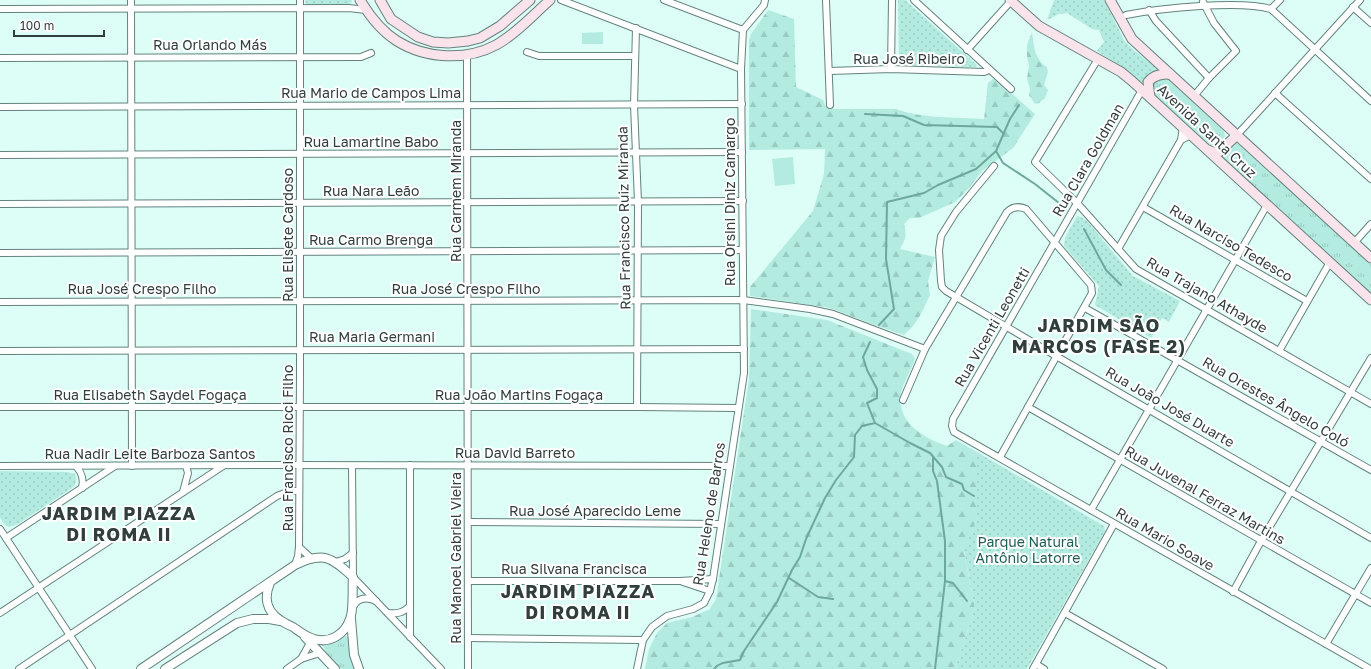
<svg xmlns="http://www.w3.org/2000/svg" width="1371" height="669" font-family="'Golos Text',sans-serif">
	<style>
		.grass { fill: url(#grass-tufts) }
		.forest { fill: url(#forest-firs) }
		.park { fill: url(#park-dots) }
		.garden { fill: #b3ebe1 }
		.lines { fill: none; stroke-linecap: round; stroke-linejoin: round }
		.stream { stroke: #6da89e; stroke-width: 2 }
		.minor-casing { stroke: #64837d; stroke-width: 8 }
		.tertiary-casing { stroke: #64837d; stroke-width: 10 }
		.secondary-casing { stroke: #64837d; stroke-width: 11 }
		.minor { stroke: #fff; stroke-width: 6 }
		.tertiary { stroke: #fff; stroke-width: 8 }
		.secondary { stroke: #fbe3ec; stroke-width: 9 }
		.labels { text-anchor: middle; stroke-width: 4; stroke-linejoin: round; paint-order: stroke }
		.street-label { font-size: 14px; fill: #313f3c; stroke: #fff }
		.park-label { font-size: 14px; fill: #1d5d54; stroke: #fff }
		.district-label { font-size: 18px; font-weight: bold; letter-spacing: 1px; fill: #313f3c; stroke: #fff }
	</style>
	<defs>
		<pattern id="grass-tufts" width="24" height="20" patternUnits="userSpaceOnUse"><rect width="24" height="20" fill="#b3ebe1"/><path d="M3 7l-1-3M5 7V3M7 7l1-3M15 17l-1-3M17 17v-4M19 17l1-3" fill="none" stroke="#9acbc2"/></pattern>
		<pattern id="forest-firs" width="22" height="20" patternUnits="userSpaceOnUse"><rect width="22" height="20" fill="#b3ebe1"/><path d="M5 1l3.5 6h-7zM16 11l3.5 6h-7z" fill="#9acbc2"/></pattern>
		<pattern id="park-dots" width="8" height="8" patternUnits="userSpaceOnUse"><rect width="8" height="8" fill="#b3ebe1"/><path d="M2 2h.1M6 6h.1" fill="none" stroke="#9acbc2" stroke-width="1.8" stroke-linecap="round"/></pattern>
	</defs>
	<rect width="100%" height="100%" fill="#dcfef7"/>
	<g class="grass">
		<path d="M1165 78 1172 81 1223 128 1225 136 1221 143 1217 147 1212 146 1156 97 1151 90 1153 84 1159 79Z"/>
		<path d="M1236 141 1241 143 1307 206 1371 264V293L1270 204 1223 160 1222 156Z"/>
		<path d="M346 636 348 637 349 649 355 669H341L327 654 323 646 332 644Z"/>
	</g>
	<g class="forest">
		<path d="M768 10 794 19 796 87 823 100 827 109H896C923 119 955 117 984 119L988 83 994 78 1035 114 1013 148 982 171 969 188 955 202 919 218H910L904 224C907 236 906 238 900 249L935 257 928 281 930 295 921 314 913 326 904 335 869 323 838 311 825 307 750 296V287L813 211 824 174 825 149 749 150V40L751 34Z"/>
		<path d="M1032 32C1034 45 1034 59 1047 67L1048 72 1044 85 1048 90 1045 98 1039 103 1035 104 1029 95 1030 89 1027 79 1029 66 1027 56V45Z"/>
		<path d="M751 309 827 320 912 354 915 359C912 368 902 386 901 393 896 422 923 438 947 446L956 440 977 452V518L964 552 975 608 955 669H645L649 649 657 633 667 623 692 617 710 609 716 599 749 379Z"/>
	</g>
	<g class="park">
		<path d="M305 0H352V1L350 4 308 5 306 4Z"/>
		<path d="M898 0H905L977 65 976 67 900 65 899 63Z"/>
		<path d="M1054 0H1104L1125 42 1136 52 1161 71 1147 76 1143 82H1140L1120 66 1097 51 1104 42 1099 30 1092 29 1067 13 1059 14 1047 20Z"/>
		<path d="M1077 216 1081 217 1087 221 1133 276 1180 301 1169 322 1162 318 1151 338 1095 305 1099 286 1064 246 1065 238Z"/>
		<path d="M977 452 1104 526 1105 531 1027 669H955L975 608 964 551 977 518Z"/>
		<path d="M0 471 67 472 75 474C77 480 77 483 72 488L18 524 9 527 5 525 0 518Z"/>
	</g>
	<g class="garden">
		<path d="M603 32V44H582V33Z"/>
		<path d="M793 157 795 184 775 186 772 159Z"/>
	</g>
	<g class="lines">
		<g class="stream">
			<path d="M865 114 903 116 924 125 997 127 1004 134"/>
			<path d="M996 151 1003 163 1035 184 1064 207"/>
			<path d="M1084 229 1106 270 1121 285"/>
			<path d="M879 325 894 309 886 259 887 202 924 193 938 185 976 169 996 151 1010 119 1019 105"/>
			<path d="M875 423 910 443 930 453 942 467 946 477 962 484 964 490 974 496"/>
			<path d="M933 458V471L937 481 945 541V581L935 669"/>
			<path d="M789 578 818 597 833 599"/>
			<path d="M945 581 953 583 967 601"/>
			<path d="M714 669C720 661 731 662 740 660L744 651 777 602 792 570 800 557 806 539 825 498 836 480 854 457 855 435 862 426 875 423 867 403 877 398V389L867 370 863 357 870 342"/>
		</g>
		<g class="minor-casing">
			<g id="minor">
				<path d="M131 0 132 466"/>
				<path d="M561 0 741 69"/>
				<path d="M664 0 743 30 764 5 765 0"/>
				<path d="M826 0 830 105"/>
				<path d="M914 0 1011 89"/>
				<path d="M1353 7 1371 23"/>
				<path d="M0 9 349 8 366 10"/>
				<path d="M1271 9 1280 0"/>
				<path d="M1149 10 1156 21 1209 78"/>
				<path d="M1126 15C1162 8 1240 0 1271 9L1371 101"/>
				<path d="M636 28 634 105 638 202 637 407"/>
				<path d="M967 50 1011 1"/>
				<path d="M527 52 539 56H635"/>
				<path d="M467 55 468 669"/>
				<path d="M0 58 361 57 371 53"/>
				<path d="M1098 59 1035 162 1078 204 1136 269 1371 404"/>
				<path d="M891 69 892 0"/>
				<path d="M829 71 891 69 984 72 989 70"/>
				<path d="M1142 90C1080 200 1015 309 953 419L952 426 954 432 1370 669"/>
				<path d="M1275 93 1371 179"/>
				<path d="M1194 96 1209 78 1236 51 1214 23 1203 2"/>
				<path d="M0 107 742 104"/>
				<path d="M1183 127 1181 140 1191 135"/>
				<path d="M1237 135 1360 0"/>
				<path d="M0 155 742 152"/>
				<path d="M994 166 956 212 941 236 939 250 941 281 942 287 946 291 1056 356 1371 538"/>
				<path d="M0 204 743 201"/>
				<path d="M1143 207 1307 301"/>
				<path d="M1354 243 1371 224"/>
				<path d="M1118 249 1181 140"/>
				<path d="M0 253 742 250"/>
				<path d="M0 302 743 300 810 309 833 314 925 349"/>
				<path d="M1085 308 1371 470"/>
				<path d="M0 351 744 349"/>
				<path d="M1279 351 1330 262"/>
				<path d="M903 400 925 349 1007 212C1013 206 1019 206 1026 209L1091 285 1092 293 1000 457"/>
				<path d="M0 407H637L738 408"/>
				<path d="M1028 407 1371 603"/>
				<path d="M289 465 290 491"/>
				<path d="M0 466 289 465 730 466"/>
				<path d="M76 466C82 473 84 479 82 488"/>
				<path d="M352 466 353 577 441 669"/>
				<path d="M183 492 188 473 186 466"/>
				<path d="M1091 510 1267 205"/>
				<path d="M468 522 721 524"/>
				<path d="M0 529 92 669"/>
				<path d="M6 538 115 466"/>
				<path d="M299 547 311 558"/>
				<path d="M336 562 345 559 353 553"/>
				<path d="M295 565 298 556 299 547 300 376V0"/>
				<path d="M468 581H680L713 579"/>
				<path d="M683 582 710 591"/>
				<path d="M1233 592 1261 541 1371 358"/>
				<path d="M353 607C358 597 367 597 376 601"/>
				<path d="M0 613 223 466"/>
				<path d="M388 613C397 614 403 613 410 606"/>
				<path d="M1065 613 1163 669"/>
				<path d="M410 637V465"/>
				<path d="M468 638 643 640"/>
				<path d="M1326 644 1371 568"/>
				<path d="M301 659 310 643"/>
				<path d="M1036 664 1044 669"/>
				<path d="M19 669 277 496 290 491H299"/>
				<path d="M287 669 301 659 320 653"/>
				<path d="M637 669 643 640 652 627 667 616 693 609 704 603 710 591 713 579 744 373 741 69 743 30"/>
				<path d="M1033 669 1114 524"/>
			</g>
		</g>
		<g class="tertiary-casing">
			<g id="tertiary">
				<path d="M351 619 354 655 359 669"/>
				<path d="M305 637 335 669"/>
				<path d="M141 669 295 565C323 551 331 557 353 577 352 587 354 610 350 619 345 634 330 644 314 639 306 637 300 632 293 627 289 625 284 623 280 620 266 611 264 597 270 583"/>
				<path d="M165 669 237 623 253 619H269L280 621"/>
			</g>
		</g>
		<g class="secondary-casing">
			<g id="secondary">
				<path d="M360 0C369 15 381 31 397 41 426 59 466 61 496 45 516 34 533 15 550 0"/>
				<path d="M380 0 391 19 418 37 433 42 448 43 468 41 480 38 500 26 530 0"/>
				<path d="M1010 0 1039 26 1121 72 1132 81 1371 300"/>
				<path d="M1110 0 1132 39 1371 258"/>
				<path d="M1150 97 1148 82C1154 75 1161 74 1170 74"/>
				<path d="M1208 150 1213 152H1219L1237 135"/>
			</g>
		</g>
		<use href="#minor" class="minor"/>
		<use href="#tertiary" class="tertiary"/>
		<use href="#secondary" class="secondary"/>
	</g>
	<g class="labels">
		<g class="street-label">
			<text x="210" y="50">Rua Orlando Más</text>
			<text x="909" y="64">Rua José Ribeiro</text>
			<text x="371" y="98">Rua Mario de Campos Lima</text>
			<text transform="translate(1207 131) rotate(43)" y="5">Avenida Santa Cruz</text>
			<text x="371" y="147">Rua Lamartine Babo</text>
			<text transform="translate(1088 160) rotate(-60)" y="5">Rua Clara Goldman</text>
			<text x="371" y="196">Rua Nara Leão</text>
			<text transform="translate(456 191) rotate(-90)" y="5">Rua Carmem Miranda</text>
			<text transform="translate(730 202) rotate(-90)" y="5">Rua Orsini Diniz Camargo</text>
			<text transform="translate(624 218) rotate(-91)" y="5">Rua Francisco Ruiz Miranda</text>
			<text transform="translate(288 235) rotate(-90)" y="5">Rua Elisete Cardoso</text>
			<text x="371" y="245">Rua Carmo Brenga</text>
			<text transform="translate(1231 243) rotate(30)" y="5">Rua Narciso Tedesco</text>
			<text x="142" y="294">Rua José Crespo Filho</text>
			<text x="466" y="294">Rua José Crespo Filho</text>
			<text transform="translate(1207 295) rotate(30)" y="5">Rua Trajano Athayde</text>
			<text transform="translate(992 327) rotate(-60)" y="5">Rua Vicenti Leonetti</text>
			<text x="372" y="342">Rua Maria Germani</text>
			<text x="150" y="400">Rua Elisabeth Saydel Fogaça</text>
			<text x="519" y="400">Rua João Martins Fogaça</text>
			<text transform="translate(1276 402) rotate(30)" y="5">Rua Orestes Ângelo Coló</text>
			<text transform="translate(1170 407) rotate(30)" y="5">Rua João José Duarte</text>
			<text transform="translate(288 448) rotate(-90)" y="5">Rua Francisco Ricci Filho</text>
			<text x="515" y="458">Rua David Barreto</text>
			<text x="150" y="459">Rua Nadir Leite Barboza Santos</text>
			<text transform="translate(1205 495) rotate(30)" y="5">Rua Juvenal Ferraz Martins</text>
			<text x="595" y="516">Rua José Aparecido Leme</text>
			<text transform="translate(709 514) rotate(-81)" y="5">Rua Heleno de Barros</text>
			<text transform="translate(1165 539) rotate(30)" y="5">Rua Mario Soave</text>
			<text transform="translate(456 558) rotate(-90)" y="5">Rua Manoel Gabriel Vieira</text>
			<text x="574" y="574">Rua Silvana Francisca</text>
		</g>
		<g class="park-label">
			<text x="1028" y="547">Parque Natural<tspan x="1028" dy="16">Antônio Latorre</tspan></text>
		</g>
		<g class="district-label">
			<text x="1099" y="332">JARDIM SÃO<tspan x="1099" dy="21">MARCOS (FASE 2)</tspan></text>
			<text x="119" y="520">JARDIM PIAZZA<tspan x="119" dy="21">DI ROMA II</tspan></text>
			<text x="578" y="598">JARDIM PIAZZA<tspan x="578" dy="21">DI ROMA II</tspan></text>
		</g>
	</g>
	<path d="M14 30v6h90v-6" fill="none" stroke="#313f3c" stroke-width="2"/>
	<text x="20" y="30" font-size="12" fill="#313f3c" stroke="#ffffff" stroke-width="3" paint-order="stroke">100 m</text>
</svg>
